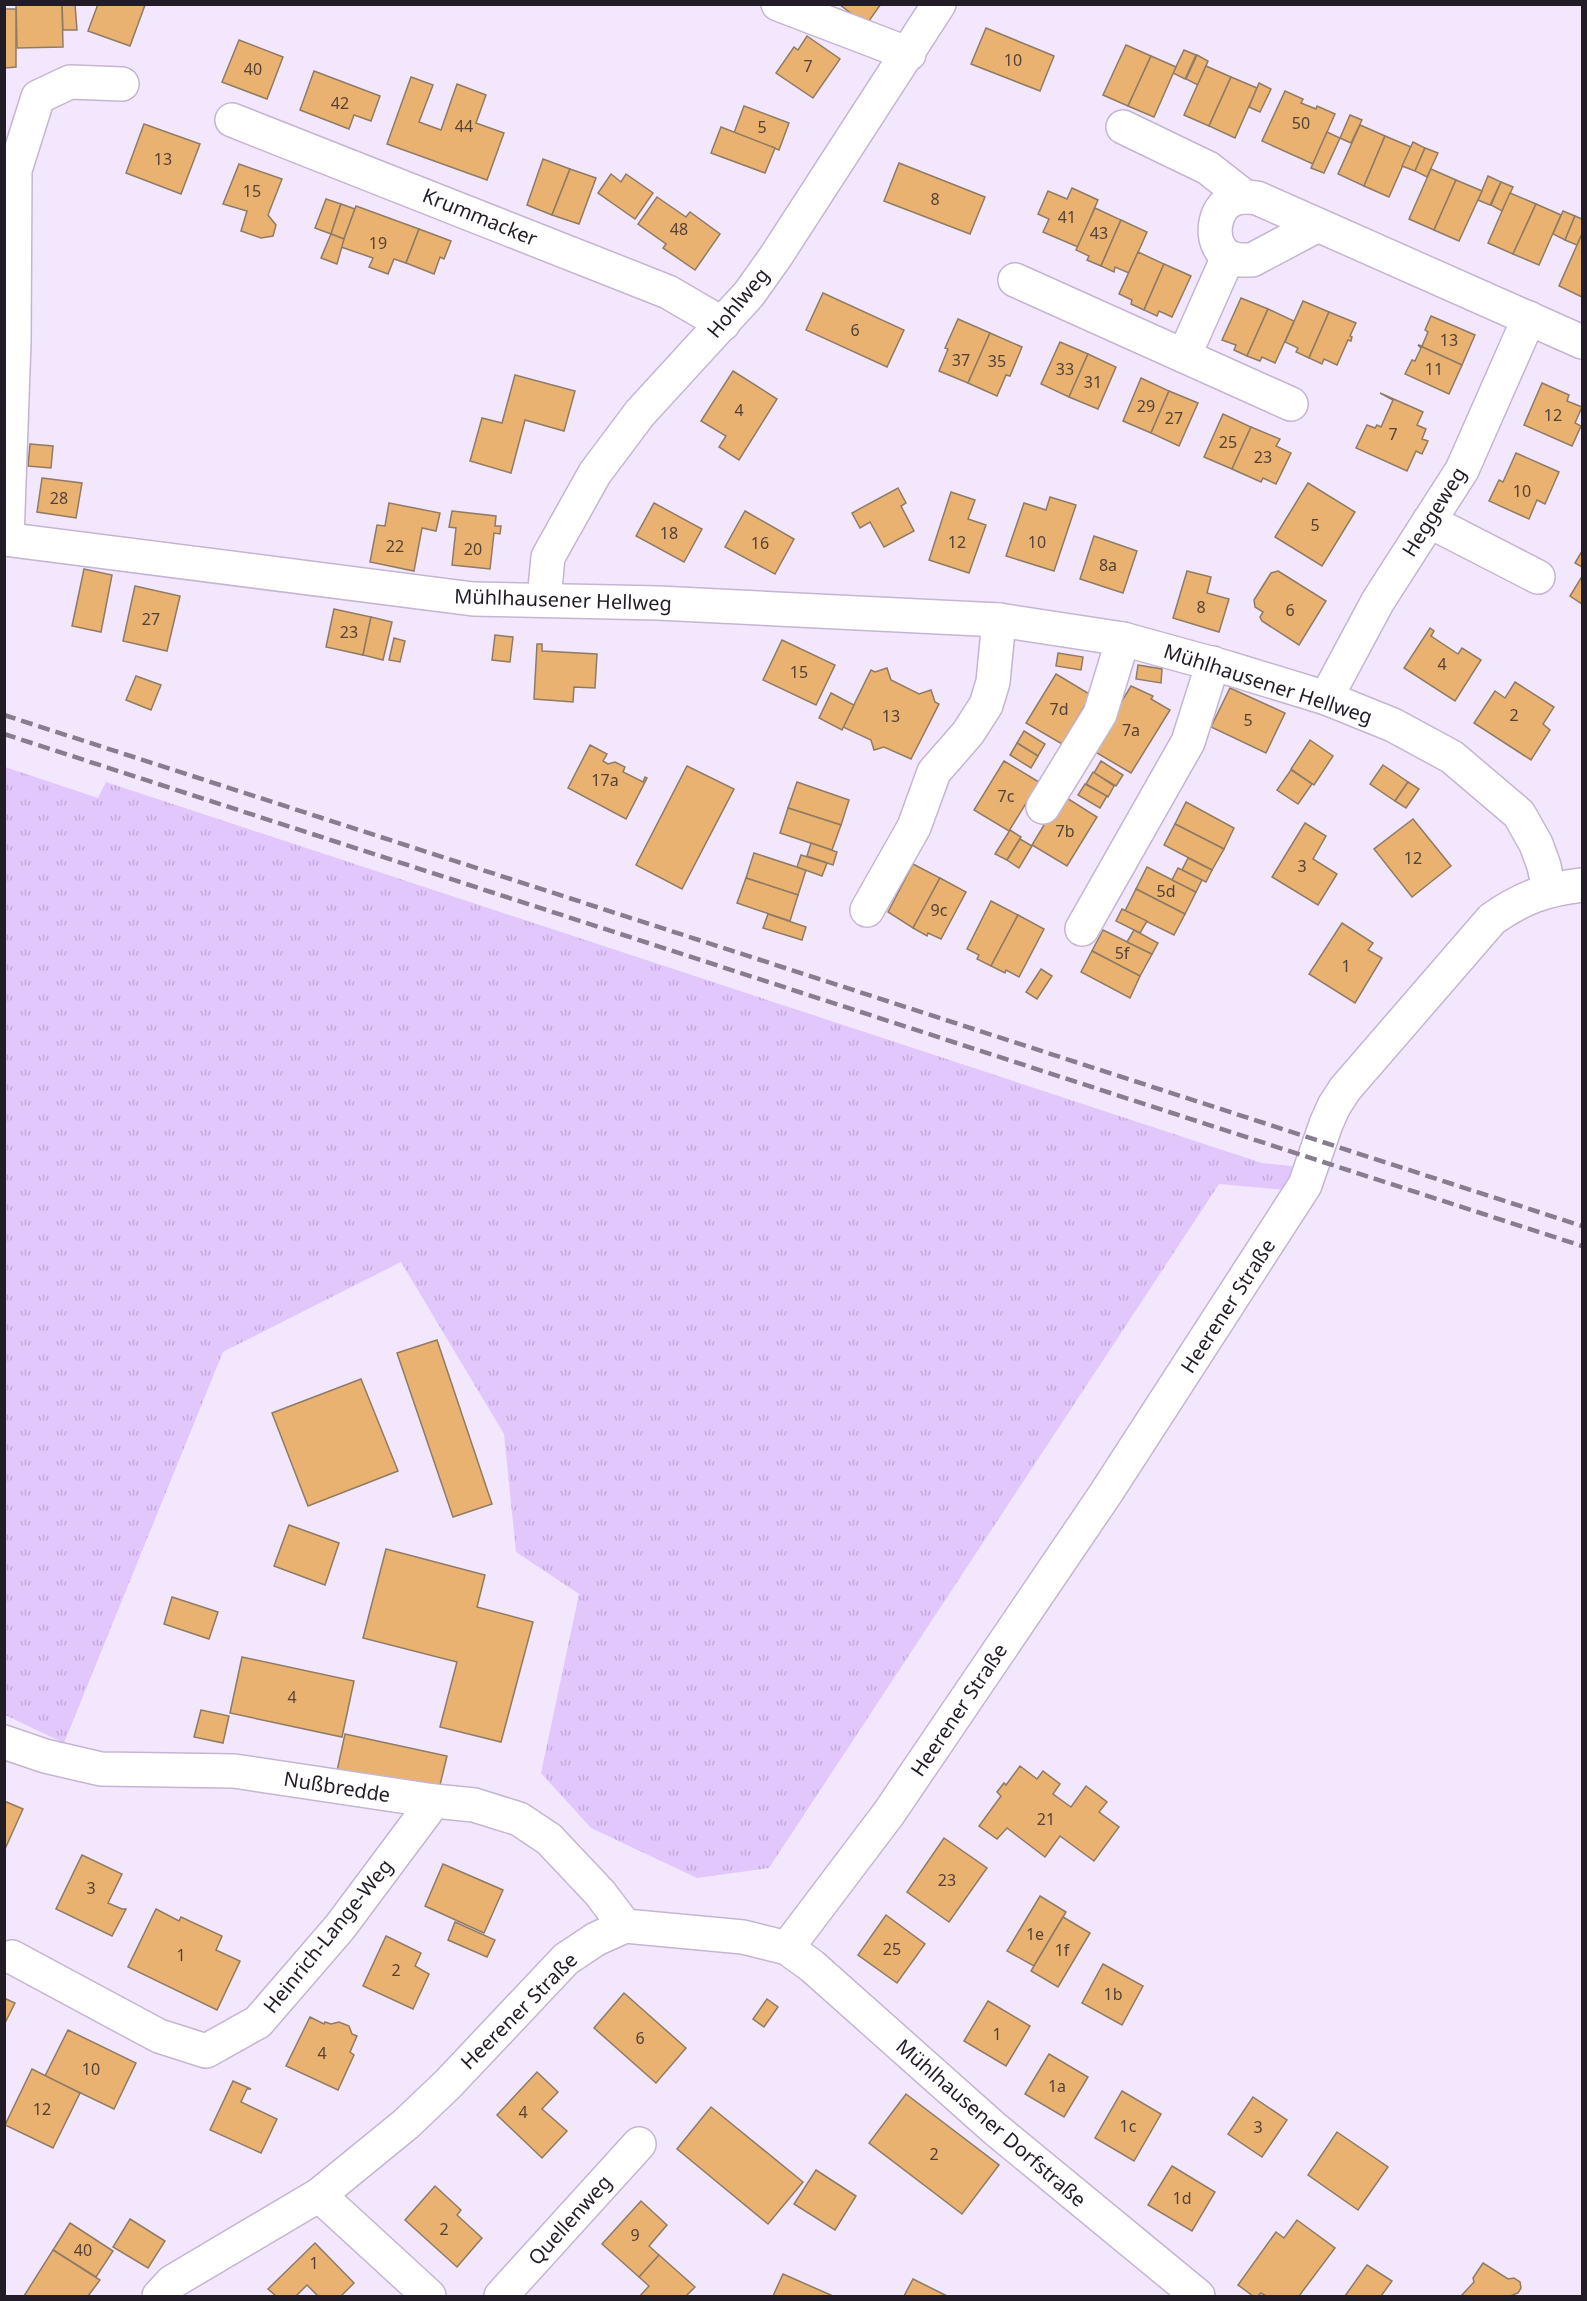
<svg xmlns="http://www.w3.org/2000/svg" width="1587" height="2301" font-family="'Noto Sans',sans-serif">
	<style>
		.grass { fill: url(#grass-tufts) }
		.building { fill: #e9b270; stroke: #8f7b65; stroke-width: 1.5 }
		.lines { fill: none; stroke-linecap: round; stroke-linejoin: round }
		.minor-casing { stroke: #c4b6d2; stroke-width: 36 }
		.minor { stroke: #fff; stroke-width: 33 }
		.rail { stroke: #867d8e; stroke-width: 4.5; stroke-dasharray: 12 6; stroke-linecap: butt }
		.labels { text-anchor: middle; stroke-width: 5; stroke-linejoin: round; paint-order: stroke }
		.number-label { font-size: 16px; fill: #544239 }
		.street-label { font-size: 20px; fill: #221c27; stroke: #fff }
	</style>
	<defs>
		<pattern id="grass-tufts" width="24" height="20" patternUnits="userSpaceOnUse" patternTransform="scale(1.5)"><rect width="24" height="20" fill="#e2c7fd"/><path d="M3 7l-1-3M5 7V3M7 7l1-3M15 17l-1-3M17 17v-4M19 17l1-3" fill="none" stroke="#c2aad9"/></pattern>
	</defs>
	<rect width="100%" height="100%" fill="#f3e7fe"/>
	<path class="grass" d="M5 767 98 798 106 782 1262 1163 1299 1167 1286 1190 1219 1184 769 1868 697 1878 591 1828 541 1773 579 1594 516 1552 504 1434 401 1262 223 1352 64 1743 5 1715Z"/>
	<g class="building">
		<path d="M16 4H62L63 47 17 48Z"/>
		<path d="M62 4H75L77 30H63Z"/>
		<path d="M98 4 145 5 130 46 88 31Z"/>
		<path d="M839 4H881L866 25Z"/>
		<path d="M5 9H16V67L5 68Z"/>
		<path d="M986 28 1054 56 1040 91 971 64Z"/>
		<path d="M807 36 840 59 813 98 776 73 794 47 798 50Z"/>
		<path d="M239 40 283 57 267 99 222 82Z"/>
		<path d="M1126 45 1151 56 1128 106 1103 95Z"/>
		<path d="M1184 50 1196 55 1185 79 1173 73Z"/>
		<path d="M1197 55 1208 61 1198 85 1186 79Z"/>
		<path d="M1151 56 1176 67 1154 117 1128 106Z"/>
		<path d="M1206 66 1231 77 1209 126 1184 115Z"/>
		<path d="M314 71 380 96 371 121 354 115 349 129 300 110Z"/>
		<path d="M411 77 433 85 419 122 441 130 457 84 486 95 476 123 504 133 487 180 387 144Z"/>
		<path d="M1231 77 1257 88 1235 138 1209 126Z"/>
		<path d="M1259 83 1271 89 1260 112 1249 107Z"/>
		<path d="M1285 91 1303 99 1301 103 1316 109 1317 106 1335 114 1313 164 1262 141Z"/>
		<path d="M744 106 789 123 779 150 734 133Z"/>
		<path d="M1350 115 1362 120 1351 143 1340 138Z"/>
		<path d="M144 124 200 144 181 194 126 173Z"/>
		<path d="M1360 125 1385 136 1364 186 1338 174Z"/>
		<path d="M721 127 775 148 765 173 711 153Z"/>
		<path d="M1327 132 1340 138 1324 173 1311 168Z"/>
		<path d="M1385 136 1411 147 1389 197 1364 186Z"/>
		<path d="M1413 142 1425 148 1415 171 1402 166Z"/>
		<path d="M1425 148 1438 153 1427 177 1415 171Z"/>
		<path d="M543 159 570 169 552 215 527 205Z"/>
		<path d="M899 163 985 197 970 234 884 201Z"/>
		<path d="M239 164 282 179 268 215 276 225 273 236 261 238 241 231 247 211 223 204Z"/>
		<path d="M570 169 596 178 579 224 552 215Z"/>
		<path d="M1431 169 1456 180 1434 230 1409 219Z"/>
		<path d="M611 174 621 182 626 174 653 193 635 219 598 193Z"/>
		<path d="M1488 176 1501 182 1490 205 1478 200Z"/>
		<path d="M1456 180 1482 191 1459 241 1434 230Z"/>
		<path d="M1501 182 1513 187 1502 211 1491 205Z"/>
		<path d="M1072 188 1098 200 1078 247 1043 232 1049 219 1038 214 1048 191 1067 199Z"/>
		<path d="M1510 193 1536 204 1513 254 1488 243Z"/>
		<path d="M657 197 686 217 690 212 720 234 695 270 663 248 666 244 638 224Z"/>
		<path d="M326 199 341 204 331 234 315 228Z"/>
		<path d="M341 204 355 209 344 239 331 234Z"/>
		<path d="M1536 204 1561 215 1539 265 1513 254Z"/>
		<path d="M356 206 419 229 406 263 394 259 388 274 369 267 373 258 341 247Z"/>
		<path d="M1095 208 1121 220 1101 266 1087 260 1089 256 1076 250Z"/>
		<path d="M1563 211 1575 216 1565 240 1553 234Z"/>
		<path d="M1575 216 1582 219V234L1577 245 1565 240Z"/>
		<path d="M1121 220 1147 232 1129 273 1115 267 1114 272 1101 266Z"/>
		<path d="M419 229 451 241 444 259 440 257 434 274 406 263Z"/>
		<path d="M331 234 344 239 337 264 321 258Z"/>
		<path d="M1581 236 1582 237V297L1559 286Z"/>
		<path d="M1138 252 1164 264 1144 310 1131 304 1132 300 1119 294Z"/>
		<path d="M1164 264 1191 276 1172 317 1159 311 1157 316 1144 310Z"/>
		<path d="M823 293 904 330 887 367 806 330Z"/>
		<path d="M1241 298 1268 309 1247 356 1234 350 1236 345 1222 340Z"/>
		<path d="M1303 301 1329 312 1309 358 1296 352 1298 348 1285 342Z"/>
		<path d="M1268 309 1294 321 1275 363 1262 357 1260 361 1247 356Z"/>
		<path d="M1329 312 1356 323 1350 336 1352 337 1351 341 1348 340 1337 365 1324 359 1322 364 1309 358Z"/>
		<path d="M1431 316 1475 335 1462 365 1418 345 1422 346 1428 332 1425 330Z"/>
		<path d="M958 319 990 333 968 383 939 371 948 349 945 348Z"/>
		<path d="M990 333 1022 347 1010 376 1006 375 997 396 968 383Z"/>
		<path d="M1060 342 1088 354 1069 397 1041 384Z"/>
		<path d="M1418 345 1462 365 1449 394 1405 374 1412 360 1415 361 1421 348Z"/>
		<path d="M1088 354 1116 367 1098 409 1069 397Z"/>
		<path d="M733 371 777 399 739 460 719 447 726 436 701 421Z"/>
		<path d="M515 375 575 391 564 431 525 420 511 473 470 461 482 418 502 423Z"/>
		<path d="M1141 378 1169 391 1151 433 1123 421Z"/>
		<path d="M1542 383 1569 395 1567 401 1582 407 1575 423 1581 426 1572 446 1524 425Z"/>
		<path d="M1169 391 1198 403 1179 446 1151 433Z"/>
		<path d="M1380 393 1423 412 1417 425 1426 429 1422 439 1428 441 1422 454 1416 451 1407 471 1356 448 1367 425 1375 428 1377 425 1381 427 1393 400Z"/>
		<path d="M1223 414 1251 427 1232 469 1204 457Z"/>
		<path d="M1251 427 1280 439 1276 446 1291 453 1276 484 1263 478 1261 482 1232 469Z"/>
		<path d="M30 444 53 446 51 468 28 466Z"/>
		<path d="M1516 453 1559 472 1545 504 1537 500 1529 519 1489 501 1499 480 1503 482Z"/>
		<path d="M42 478 82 483 76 518 37 512Z"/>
		<path d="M1308 483 1355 512 1322 566 1275 537Z"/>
		<path d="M898 488 906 503 901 506 914 531 884 547 870 522 860 528 852 513Z"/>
		<path d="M951 492 975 500 968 519 986 525 969 573 929 560Z"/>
		<path d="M1050 497 1076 505 1054 571 1006 556 1024 503 1046 510Z"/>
		<path d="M389 503 440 513 436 531 422 528 414 571 370 562 377 525 385 526Z"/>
		<path d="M654 503 702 529 684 562 636 536Z"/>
		<path d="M452 511 496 516 495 526H501L500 534 494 533 490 569 452 565 456 528 449 527Z"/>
		<path d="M745 511 794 539 775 574 725 547Z"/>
		<path d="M1094 536 1137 551 1123 593 1080 579Z"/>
		<path d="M1582 551V567L1575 563Z"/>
		<path d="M84 569 112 575 101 632 72 626Z"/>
		<path d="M1187 571 1211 577 1207 593 1229 599 1219 632 1173 618Z"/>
		<path d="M1278 571 1326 601 1299 645 1262 621 1260 617 1263 612 1255 607 1254 600 1271 573Z"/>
		<path d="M1581 578 1582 579V604L1570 596Z"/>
		<path d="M135 586 180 596 167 651 123 641Z"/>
		<path d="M334 609 371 617 363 655 326 647Z"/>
		<path d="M371 617 392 622 383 660 363 655Z"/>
		<path d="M1430 628 1434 631 1431 636 1458 654 1462 648 1481 660 1455 701 1404 668Z"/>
		<path d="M495 635 513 637 510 662 492 660Z"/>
		<path d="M394 638 405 641 400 662 389 660Z"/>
		<path d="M782 640 835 665 816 705 763 680Z"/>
		<path d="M537 644H542V651L597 654 595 688 574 687 573 702 534 699Z"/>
		<path d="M1058 653 1083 657 1081 670 1056 666Z"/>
		<path d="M1138 665 1162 669 1161 683 1136 679Z"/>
		<path d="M887 668 891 680 919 694 931 690 935 702 939 704 911 759 884 747 874 750 871 740 843 727 871 670 875 672Z"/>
		<path d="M1056 674 1091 695 1062 744 1026 723Z"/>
		<path d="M136 676 161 685 151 710 126 700Z"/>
		<path d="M1515 682 1554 707 1543 724 1550 730 1531 760 1474 723 1495 691 1505 698Z"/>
		<path d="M1131 686 1153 696 1151 699 1170 710 1131 773 1092 750Z"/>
		<path d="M1230 688 1285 713 1266 753 1211 727Z"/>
		<path d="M831 693 854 705 842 730 819 718Z"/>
		<path d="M1024 731 1045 744 1038 756 1017 743Z"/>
		<path d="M1310 740 1333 756 1314 785 1291 769Z"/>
		<path d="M1017 743 1038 756 1031 768 1010 755Z"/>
		<path d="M590 745 607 754 603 761 608 764 615 762 625 767 623 772 643 782 645 777 647 778 626 819 568 788Z"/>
		<path d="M1004 761 1039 782 1009 831 974 810Z"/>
		<path d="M1101 761 1123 775 1116 786 1094 773Z"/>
		<path d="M1383 765 1408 782 1395 801 1370 784Z"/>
		<path d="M687 766 734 789 682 889 636 865Z"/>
		<path d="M1291 770 1312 784 1298 804 1277 790Z"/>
		<path d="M1093 772 1114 786 1108 797 1086 784Z"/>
		<path d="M797 782 849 800 841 825 788 808Z"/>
		<path d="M1408 782 1419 789 1406 808 1395 801Z"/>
		<path d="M1085 784 1107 796 1100 808 1078 795Z"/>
		<path d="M1062 795 1097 817 1067 866 1032 845Z"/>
		<path d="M1186 802 1234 828 1224 849 1175 824Z"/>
		<path d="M788 808 841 825 832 850 780 833Z"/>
		<path d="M1413 819 1451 866 1412 897 1374 849Z"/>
		<path d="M1305 823 1326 836 1313 859 1337 874 1318 905 1272 877Z"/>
		<path d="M1175 824 1224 849 1212 870 1164 845Z"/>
		<path d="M1010 830 1021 837 1007 860 995 854Z"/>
		<path d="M1020 839 1032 846 1019 868 1007 860Z"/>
		<path d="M811 843 837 852 833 865 807 856Z"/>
		<path d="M754 853 806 870 798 895 746 878Z"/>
		<path d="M801 855 827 863 822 876 797 867Z"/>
		<path d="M1188 858 1212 870 1206 882 1182 870Z"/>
		<path d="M913 864 940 878 913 928 888 912Z"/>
		<path d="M1147 867 1196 892 1185 914 1136 889Z"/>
		<path d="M1178 868 1202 880 1196 892 1172 880Z"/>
		<path d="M746 878 798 895 790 921 737 903Z"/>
		<path d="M940 878 966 892 941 939 928 933 927 936 913 928Z"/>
		<path d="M1136 889 1185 914 1174 935 1125 911Z"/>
		<path d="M991 901 1018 915 991 966 977 959 979 955 967 949Z"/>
		<path d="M1122 909 1147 921 1140 933 1116 921Z"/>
		<path d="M768 914 806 927 802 940 763 928Z"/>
		<path d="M1018 915 1044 929 1019 977 1006 970 1005 973 991 966Z"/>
		<path d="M1342 923 1373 943 1368 950 1382 958 1355 1003 1309 974Z"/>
		<path d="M1103 930 1152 954 1140 976 1092 951Z"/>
		<path d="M1134 930 1158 943 1152 954 1127 942Z"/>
		<path d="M1092 951 1140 976 1130 998 1081 972Z"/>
		<path d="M1041 969 1052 976 1037 999 1026 992Z"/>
		<path d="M437 1340 492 1504 453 1517 397 1353Z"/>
		<path d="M361 1379 398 1471 308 1506 272 1413Z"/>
		<path d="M289 1525 339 1543 325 1585 274 1566Z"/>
		<path d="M386 1549 485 1575 477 1607 533 1622 501 1742 440 1727 457 1662 363 1638Z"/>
		<path d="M172 1597 218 1612 209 1639 164 1624Z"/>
		<path d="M242 1657 354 1681 342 1737 230 1713Z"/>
		<path d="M201 1710 229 1716 223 1743 194 1737Z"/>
		<path d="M345 1734 447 1756 440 1785 386 1782 337 1771Z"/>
		<path d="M1020 1766 1037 1779 1043 1771 1060 1784 1053 1794 1071 1807 1086 1786 1107 1802 1099 1812 1119 1827 1094 1861 1060 1836 1045 1857 1007 1828 997 1839 979 1826 1001 1796 997 1792 1004 1783 1006 1785Z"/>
		<path d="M4 1801 23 1809 5 1849H4Z"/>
		<path d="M944 1838 987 1868 949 1922 907 1892Z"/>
		<path d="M82 1855 122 1874 108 1903 122 1909H126L112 1936 56 1909Z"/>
		<path d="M443 1864 503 1890 484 1933 425 1906Z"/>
		<path d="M1040 1896 1066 1912 1034 1966 1007 1951Z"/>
		<path d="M156 1909 179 1921 181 1917 222 1936 216 1950 240 1961 217 2010 128 1967Z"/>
		<path d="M886 1915 925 1944 897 1983 858 1955Z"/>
		<path d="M1063 1917 1090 1933 1058 1987 1031 1971Z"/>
		<path d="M455 1922 495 1940 487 1957 448 1940Z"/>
		<path d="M386 1936 421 1953 415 1966 429 1974 413 2009 363 1986Z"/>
		<path d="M1103 1964 1143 1986 1122 2025 1082 2003Z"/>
		<path d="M624 1993 686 2048 656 2083 594 2028Z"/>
		<path d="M4 1998 15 2003 4 2025Z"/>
		<path d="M767 1999 778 2007 764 2027 753 2019Z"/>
		<path d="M988 2001 1030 2026 1006 2066 964 2041Z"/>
		<path d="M310 2017 324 2024 325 2022 331 2024 339 2022 349 2026 352 2034 357 2036 350 2052 354 2055 338 2090 286 2066Z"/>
		<path d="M68 2030 136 2063 114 2109 45 2076Z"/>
		<path d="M1049 2054 1088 2077 1064 2117 1025 2094Z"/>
		<path d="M32 2069 80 2093 53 2148 5 2125Z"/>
		<path d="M537 2072 558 2092 542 2109 567 2131 542 2158 497 2115Z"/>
		<path d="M233 2081 251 2089H247L241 2102 277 2119 261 2153 210 2130Z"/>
		<path d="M1122 2091 1161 2114 1134 2161 1095 2138Z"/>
		<path d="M906 2094 999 2165 962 2214 869 2143Z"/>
		<path d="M1253 2097 1287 2120 1262 2157 1228 2134Z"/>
		<path d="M711 2107 803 2182 768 2224 677 2149Z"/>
		<path d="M1337 2132 1388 2167 1358 2210 1308 2175Z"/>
		<path d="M1172 2166 1215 2192 1192 2231 1148 2205Z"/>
		<path d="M816 2170 856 2196 835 2230 794 2204Z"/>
		<path d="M435 2186 461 2210 457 2215 482 2238 457 2267 405 2220Z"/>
		<path d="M641 2201 667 2225 649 2246 659 2255 639 2277 602 2244Z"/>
		<path d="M130 2219 165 2241 148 2268 113 2247Z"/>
		<path d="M1297 2220 1335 2248 1299 2296H1266L1261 2293 1258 2296H1253L1238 2285 1276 2232 1284 2238Z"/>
		<path d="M70 2223 113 2251 96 2277 53 2250Z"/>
		<path d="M315 2243 354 2283 341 2296H318L307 2285 296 2296H276L268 2289Z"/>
		<path d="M53 2250 100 2280 88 2296H24Z"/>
		<path d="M659 2255 695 2287 686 2296H640L649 2286 639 2277Z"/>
		<path d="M1483 2263 1508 2279 1514 2278 1520 2282 1521 2288 1518 2293 1510 2296H1461L1474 2282 1473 2278Z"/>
		<path d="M1367 2265 1392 2281 1381 2296H1345Z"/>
		<path d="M783 2274 833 2296H773Z"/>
		<path d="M913 2279 947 2296H904Z"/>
	</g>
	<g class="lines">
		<g class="minor-casing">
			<g id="minor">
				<path d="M778 4 909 54"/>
				<path d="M232 120 668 292 723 324"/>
				<path d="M1123 127 1208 168 1245 197"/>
				<path d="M1318 225 1252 260C1244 260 1237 261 1229 257 1208 245 1212 207 1234 199 1242 196 1250 197 1257 198L1582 342"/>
				<path d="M1015 280 1291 404"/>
				<path d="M1184 356 1228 257"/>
				<path d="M1429 521 1538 577"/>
				<path d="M4 539 473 599 658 603 999 620 1123 639 1228 668 1326 698 1393 725 1452 757 1519 814 1536 844 1544 866 1549 890"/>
				<path d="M7 539 14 342 15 170 38 97 70 82 122 84"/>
				<path d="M544 599 548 557 595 473 640 413 749 294 776 256 939 4"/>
				<path d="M1326 698 1378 601 1462 470 1529 318"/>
				<path d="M1043 807 1100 714 1123 639"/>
				<path d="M867 910 914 827 934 772 968 733 986 705 993 682 999 620"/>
				<path d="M1082 929 1188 742 1213 663"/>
				<path d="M4 1742 45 1756 101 1769 234 1771 434 1801 474 1805 519 1819 549 1839 600 1893 625 1926"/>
				<path d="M787 1948 889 1813 1106 1493 1305 1185 1326 1124 1334 1106 1345 1089 1492 919C1522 898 1546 889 1582 885"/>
				<path d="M12 1957 159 2036 206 2051 258 2022 340 1927 434 1801"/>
				<path d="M319 2195 429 2296"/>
				<path d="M159 2296 172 2282 319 2195 406 2124 448 2084 566 1959 596 1939 625 1926 743 1937 787 1948 812 1966 994 2128 1198 2296"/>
				<path d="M501 2296 639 2144"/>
			</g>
		</g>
		<use href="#minor" class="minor"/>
		<g class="rail">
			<path d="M4 715 1582 1226"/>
			<path d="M4 734 1582 1246"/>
		</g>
	</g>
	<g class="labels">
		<g class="number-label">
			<text x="1013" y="66">10</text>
			<text x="808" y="72">7</text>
			<text x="253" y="75">40</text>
			<text x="340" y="109">42</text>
			<text x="1301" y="129">50</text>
			<text x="464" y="132">44</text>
			<text x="762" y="133">5</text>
			<text x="163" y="165">13</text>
			<text x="252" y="197">15</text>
			<text x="935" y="205">8</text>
			<text x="1067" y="223">41</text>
			<text x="679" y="235">48</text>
			<text x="1099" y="239">43</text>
			<text x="378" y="249">19</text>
			<text x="855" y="336">6</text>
			<text x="1449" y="346">13</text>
			<text x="961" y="366">37</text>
			<text x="997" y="367">35</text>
			<text x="1065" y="375">33</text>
			<text x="1434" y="375">11</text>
			<text x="1093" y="388">31</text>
			<text x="1146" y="412">29</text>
			<text x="739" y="416">4</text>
			<text x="1553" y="421">12</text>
			<text x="1174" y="424">27</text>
			<text x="1393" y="440">7</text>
			<text x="1228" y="448">25</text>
			<text x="1263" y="463">23</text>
			<text x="1522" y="497">10</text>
			<text x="59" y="504">28</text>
			<text x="1315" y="531">5</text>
			<text x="669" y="539">18</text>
			<text x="957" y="548">12</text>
			<text x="1037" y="548">10</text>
			<text x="760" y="549">16</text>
			<text x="395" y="552">22</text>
			<text x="473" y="555">20</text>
			<text x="1108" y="571">8a</text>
			<text x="1201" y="613">8</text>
			<text x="1290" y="616">6</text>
			<text x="151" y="625">27</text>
			<text x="349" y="638">23</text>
			<text x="1442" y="670">4</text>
			<text x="799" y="678">15</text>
			<text x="1059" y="715">7d</text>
			<text x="1514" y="721">2</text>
			<text x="891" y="722">13</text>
			<text x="1248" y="726">5</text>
			<text x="1131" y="736">7a</text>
			<text x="605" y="786">17a</text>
			<text x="1006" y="802">7c</text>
			<text x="1065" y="837">7b</text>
			<text x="1413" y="864">12</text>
			<text x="1302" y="872">3</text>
			<text x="1166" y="897">5d</text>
			<text x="939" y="916">9c</text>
			<text x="1122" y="959">5f</text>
			<text x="1346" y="972">1</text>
			<text x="292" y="1703">4</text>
			<text x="1046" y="1825">21</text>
			<text x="947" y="1886">23</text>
			<text x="91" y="1894">3</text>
			<text x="1035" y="1940">1e</text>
			<text x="892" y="1955">25</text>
			<text x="1062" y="1956">1f</text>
			<text x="181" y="1961">1</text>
			<text x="396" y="1976">2</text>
			<text x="1113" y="2000">1b</text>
			<text x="997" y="2040">1</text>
			<text x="640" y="2044">6</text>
			<text x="322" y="2059">4</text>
			<text x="91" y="2075">10</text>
			<text x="1057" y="2092">1a</text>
			<text x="42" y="2115">12</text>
			<text x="523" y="2118">4</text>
			<text x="1128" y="2132">1c</text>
			<text x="1258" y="2133">3</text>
			<text x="934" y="2160">2</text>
			<text x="1182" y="2204">1d</text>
			<text x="444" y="2235">2</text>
			<text x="635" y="2241">9</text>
			<text x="83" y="2256">40</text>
			<text x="314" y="2269">1</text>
		</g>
		<g class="street-label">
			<text transform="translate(480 217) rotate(22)" y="7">Krummacker</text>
			<text transform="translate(738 303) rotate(-50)" y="7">Hohlweg</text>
			<text transform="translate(1434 512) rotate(-58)" y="7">Heggeweg</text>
			<text transform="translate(563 600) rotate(2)" y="7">Mühlhausener Hellweg</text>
			<text transform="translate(1268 684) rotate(18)" y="7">Mühlhausener Hellweg</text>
			<text transform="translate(1228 1306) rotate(-57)" y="7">Heerener Straße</text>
			<text transform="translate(959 1710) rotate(-56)" y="7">Heerener Straße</text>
			<text transform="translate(337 1787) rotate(9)" y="7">Nußbredde</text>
			<text transform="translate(328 1936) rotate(-51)" y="7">Heinrich-Lange-Weg</text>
			<text transform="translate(519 2011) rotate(-45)" y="7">Heerener Straße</text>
			<text transform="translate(991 2123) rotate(41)" y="7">Mühlhausener Dorfstraße</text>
			<text transform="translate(570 2220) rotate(-48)" y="7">Quellenweg</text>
		</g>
	</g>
	<rect width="1587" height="2301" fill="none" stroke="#221c27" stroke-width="12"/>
</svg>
